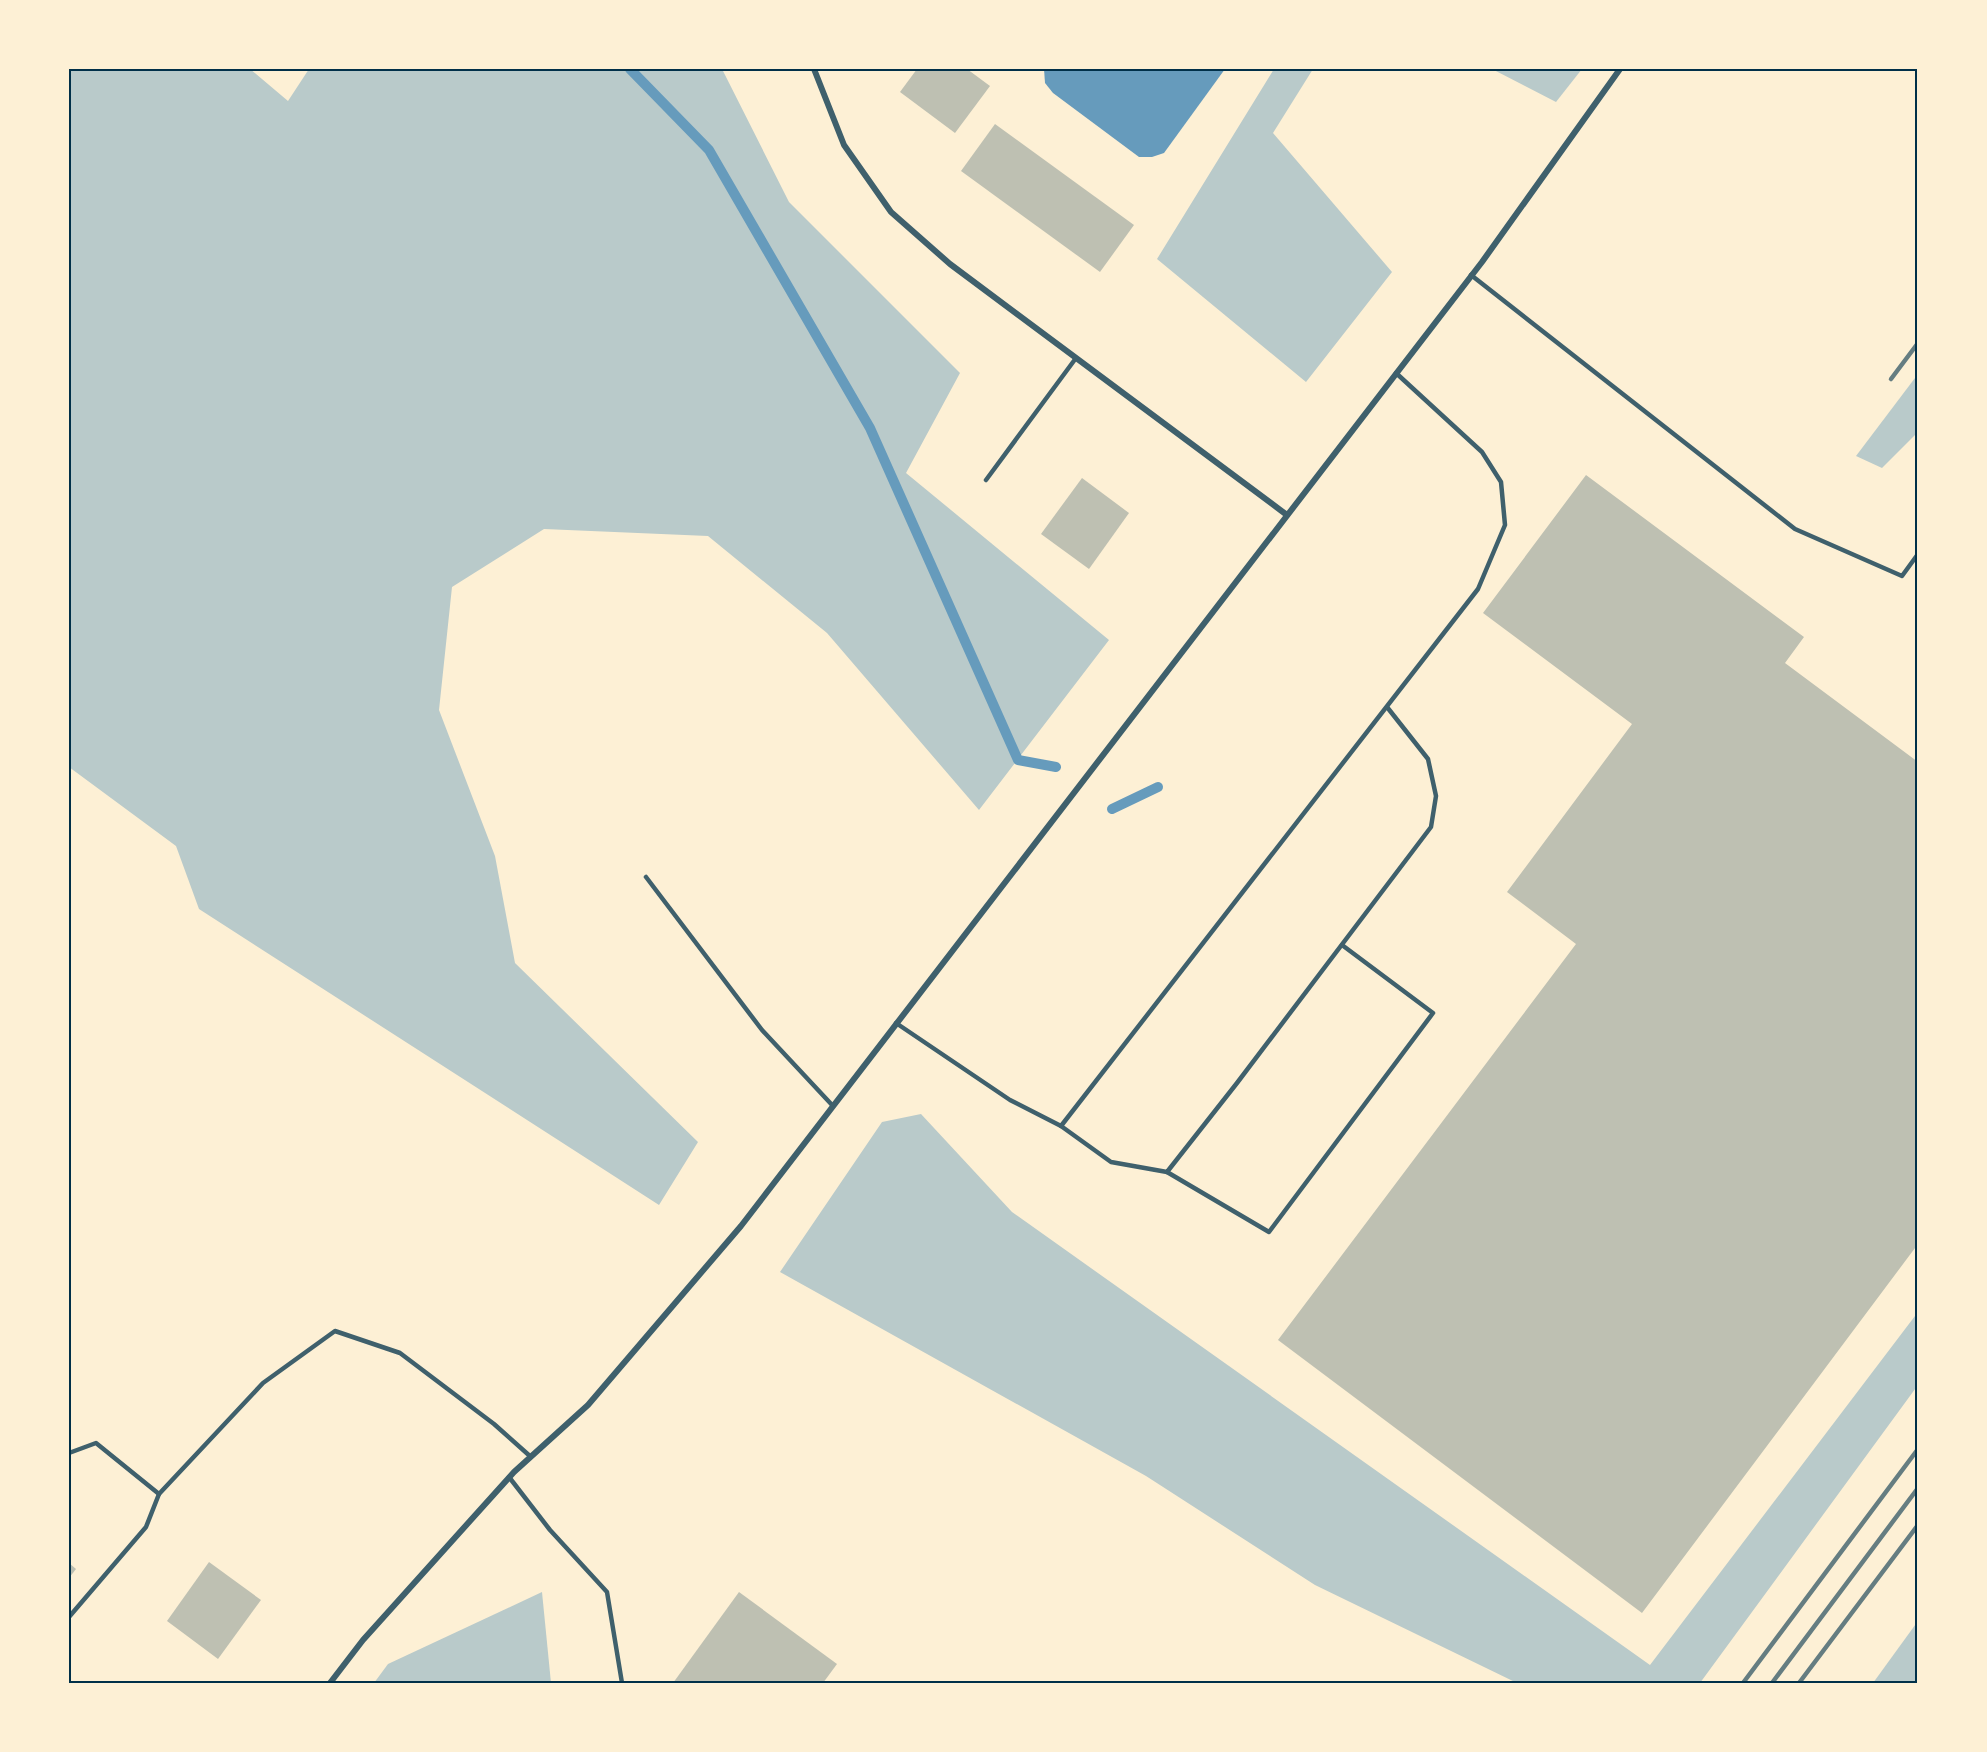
<svg xmlns="http://www.w3.org/2000/svg" width="1987" height="1752" font-family="Spectral,serif">
	<style>
		.green { fill: #b9caca }
		.water { fill: #669bbc }
		.lines { fill: none; stroke-linecap: round; stroke-linejoin: round }
		.stream { stroke: #669bbc; stroke-width: 10 }
		.building { fill: #bec0b2 }
		.service { stroke: #3f606c; stroke-width: 4.5 }
		.minor { stroke: #3f606c; stroke-width: 6 }
		.rail { stroke: #657d81; stroke-width: 4.5 }
		.neatline { fill: none; stroke: #003049; stroke-width: 2 }
	</style>
	<rect width="100%" height="100%" fill="#fdf0d5"/>
	<g class="green">
		<path d="M69 69H250L288 101 309 69H722L789 202 960 373 906 473 1109 640 979 810 827 633 708 536 544 529 452 587 439 710 495 856 515 963 698 1142 659 1205 199 909 176 846 69 767Z"/>
		<path d="M1274 69H1313L1273 133 1392 272 1306 382 1157 259Z"/>
		<path d="M1492 69H1582L1556 102Z"/>
		<path d="M1918 374V432L1882 468 1856 456Z"/>
		<path d="M921 1114 1012 1212 1650 1665 1918 1312V1385L1700 1683H1517L1315 1585 1146 1476 780 1272 882 1122Z"/>
		<path d="M542 1592 551 1683H374L388 1664Z"/>
		<path d="M1918 1621V1683H1873Z"/>
	</g>
	<path class="water" d="M1044 69H1225L1164 153 1152 157H1139L1053 93 1045 83Z"/>
	<g class="lines">
		<g class="stream">
			<path d="M630 69 709 150 870 428 1018 760 1056 767"/>
			<path d="M1112 809 1158 787"/>
		</g>
	</g>
	<g class="building">
		<path d="M917 69H967L990 86 955 133 900 92Z"/>
		<path d="M995 124 1134 225 1100 272 961 171Z"/>
		<path d="M1586 475 1804 637 1785 663 1918 762V1244L1642 1613 1278 1340 1576 944 1507 892 1632 724 1483 613Z"/>
		<path d="M1082 478 1129 513 1089 569 1041 534Z"/>
		<path d="M209 1562 261 1600 218 1659 167 1621Z"/>
		<path d="M69 1563 76 1569 69 1578Z"/>
		<path d="M739 1592 837 1664 823 1683H673Z"/>
	</g>
	<g class="lines">
		<g class="service">
			<path d="M1471 275 1795 529 1902 576 1918 554"/>
			<path d="M986 480 1076 358"/>
			<path d="M646 877 762 1030 833 1106"/>
			<path d="M896 1023 1010 1100 1061 1126 1478 589 1505 525 1501 482 1482 452 1396 373"/>
			<path d="M1061 1126 1111 1162 1167 1172 1237 1083 1431 827 1436 796 1428 759 1387 707"/>
			<path d="M1167 1172 1269 1232 1433 1013 1342 945"/>
			<path d="M69 1453 96 1443 159 1494"/>
			<path d="M509 1477 550 1530 607 1592 622 1683"/>
			<path d="M69 1617 146 1527 159 1494 263 1383 335 1331 400 1353 494 1424 531 1457"/>
		</g>
		<g class="minor">
			<path d="M814 69 844 145 891 212 950 264 1287 515"/>
			<path d="M330 1683 363 1640 514 1472 588 1405 741 1226 1482 262 1620 69"/>
		</g>
		<g class="rail">
			<path d="M1891 379 1918 343"/>
			<path d="M1743 1683 1918 1449"/>
			<path d="M1772 1683 1918 1488"/>
			<path d="M1799 1683 1918 1525"/>
		</g>
	</g>
	<rect width="1987" height="1752" fill="none" stroke="#fdf0d5" stroke-width="141"/>
	<rect x="70" y="70" width="1846" height="1612" class="neatline"/>
</svg>
